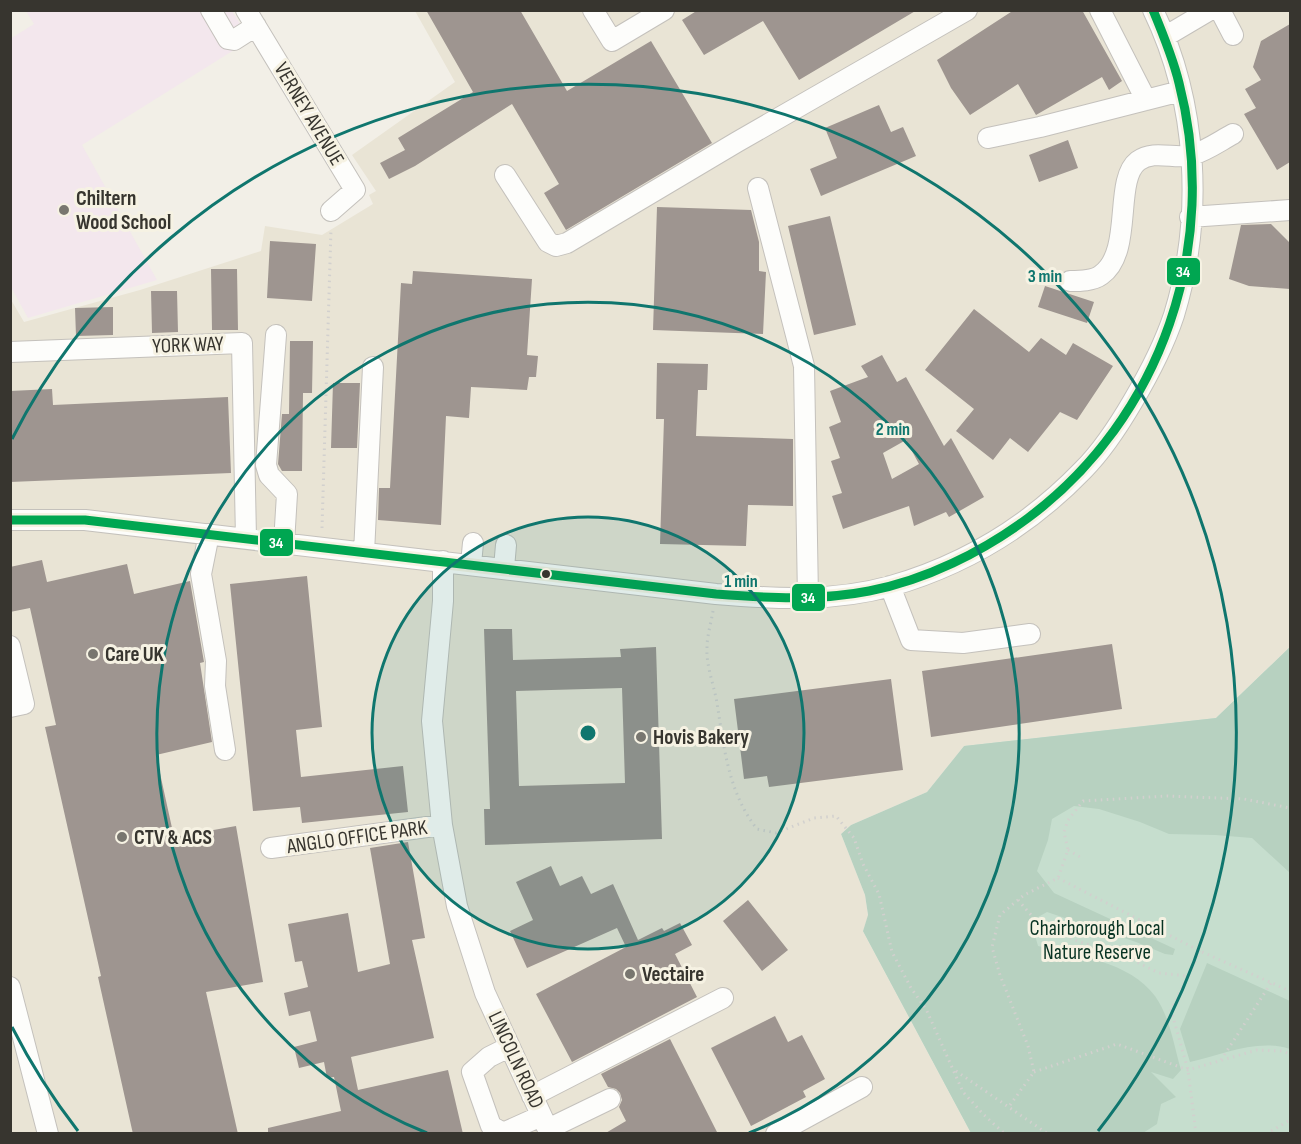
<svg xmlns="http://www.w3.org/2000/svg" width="1301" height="1144" font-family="'Sofia Sans Condensed',sans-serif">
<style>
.built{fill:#e9e4d5}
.education{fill:#f3e7ed}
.green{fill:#c6dece}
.forest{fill:#b7d1c0}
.building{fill:#9e9590;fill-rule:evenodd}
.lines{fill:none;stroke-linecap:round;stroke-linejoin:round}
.minor-casing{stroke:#c4c1bc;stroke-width:22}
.path{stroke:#d2d0ce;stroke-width:3;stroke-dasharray:1.5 4.5;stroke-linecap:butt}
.minor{stroke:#fdfdfb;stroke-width:20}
.bus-1-casing{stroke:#f6f2e3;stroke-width:14}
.bus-1{stroke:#00a651;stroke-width:9}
.ring{fill:none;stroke:#0f766e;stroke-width:3}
.poi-dot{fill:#78766f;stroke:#f6f2e3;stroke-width:2}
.bus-dot{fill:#37352f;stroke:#f6f2e3;stroke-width:2}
.labels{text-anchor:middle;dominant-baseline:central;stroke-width:6;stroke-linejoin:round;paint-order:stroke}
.street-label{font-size:21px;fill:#37352f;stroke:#f6f2e3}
.poi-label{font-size:21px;font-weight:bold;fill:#37352f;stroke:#f6f2e3;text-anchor:start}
.park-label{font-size:21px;fill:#083323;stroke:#f6f2e3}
.centre{fill:#0f766e;stroke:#f6f2e3;stroke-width:3}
.ring-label{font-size:18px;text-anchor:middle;font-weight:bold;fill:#0f766e;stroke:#f6f2e3;stroke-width:6;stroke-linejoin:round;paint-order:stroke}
.line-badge{stroke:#f6f2e3;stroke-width:2}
.badge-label{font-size:16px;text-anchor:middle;font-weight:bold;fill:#fff}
</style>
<rect width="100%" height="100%" fill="#f2efe7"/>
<path class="built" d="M415 11H1290V647L1216 718 964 746 927 792 851 825 841 834 865 895 868 916 863 931 971 1133H11L10 298 24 322 140 290 261 251 265 226 322 235 373 204 369 195 376 191 352 155 455 82Z"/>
<path class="education" d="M26 11H232L250 40 82 145 157 280 28 318 11 287 10 39 34 24Z"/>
<path class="green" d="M1290 647V1133H971L863 931 896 918 962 785 964 746 1216 718Z"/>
<path class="forest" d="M1290 647V873L1252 838 1215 835 1169 834 1140 822 1099 809 1074 806 1052 819 1048 840 1037 871 1054 893 1175 949 1173 955 1165 954 1136 942 1047 912 1031 921 1038 946C1077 955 1130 962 1155 996 1170 1017 1174 1046 1181 1070L1173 1079 1151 1072 1176 1097 1161 1104 1157 1124 1143 1133H971L863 931 868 915 865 895 841 834 851 825 927 792 964 746 1216 718Z
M1207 963 1290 1001V1049C1258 1038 1221 1055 1190 1062L1180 1029Z"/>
<path class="building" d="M426 10H520L567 91 651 41 712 143 566 230 544 193 559 184 512 104 415 166 389 179 380 163 405 150 398 138 473 92Z
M698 10H917L799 80 763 21 704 55 682 20Z
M1014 10H1082L1122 81 1109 90 1102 77 1036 115 1018 84 970 115 951 88 937 60Z
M1290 24V162L1277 170 1244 114 1256 108 1245 89 1261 80 1253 67 1261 41Z
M879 105 891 132 903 127 916 156 821 196 810 169 837 158 825 128Z
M1068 140 1078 168 1039 182 1029 155Z
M657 207 751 210 759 242V271L766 272 763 334 653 330Z
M830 216 856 325 814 335 788 226Z
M1271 224 1290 243V289L1249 286 1229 279 1241 225Z
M270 241 316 244 312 301 267 298Z
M211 269H237L238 330H212Z
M413 271 532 279 527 355 538 356 536 377H529L527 390 471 387 469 418 446 416 441 525 378 520 379 488H390L401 283 412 284Z
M1045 286 1094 302 1087 323 1038 307Z
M151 291H177L178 332 152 333Z
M113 307V335L76 336 75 308Z
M974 309 1029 352 1041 338 1066 355 1073 343 1113 366 1077 420 1060 412 1028 452 1010 438 993 460 956 431 974 409 925 370Z
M290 341H313L312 393H303L302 471H282L278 464 282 414H289Z
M882 355 897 382 906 377 944 446 951 438 984 497 949 517 946 512 914 526 909 506 843 529 832 496 842 493 831 461 840 458 829 427 841 422 830 391 868 377 861 366ZM906 440 919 464 892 479 883 453Z
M657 363 708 364 707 390H698L696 436 793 439V506L748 505 746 546 660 544 664 419H656Z
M333 383H360L357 448H331Z
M52 389 53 405 228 397 231 473 10 482V391Z
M42 560 47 582 127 564 134 594 190 581 204 662 200 663 212 742 156 755 174 837 236 826 263 982 206 992 238 1134H133L98 977 101 976 45 727 56 725 30 608 10 612V567Z
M307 576 322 727 296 730 301 777 403 766 408 812 302 823 300 807 253 811 230 584Z
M484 629H512L513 660 621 657 620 649 656 647 662 839 485 845 484 809H490ZM622 688 625 783 519 786 516 691Z
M1112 644 1122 709 931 737 922 671Z
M891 679 903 770 769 787 767 776 744 779 734 699Z
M408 842 425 938 412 940 434 1038 351 1057 358 1090 448 1070 463 1134H268V1128L341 1111 334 1077 327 1078 324 1062 299 1068 294 1047 317 1041 310 1011 289 1016 284 993 308 987 302 961 295 962 288 924 348 913 358 972 390 964 370 848Z
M551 866 560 886 582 876 591 894 613 884 638 940 662 928 664 931 680 923 692 945 675 954 697 997 572 1062 536 994 626 947 617 928 527 968 510 931 533 920 516 882Z
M748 900 788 950 762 971 723 921Z
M775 1016 788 1042 802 1035 825 1079 803 1091 806 1097 751 1126 711 1048Z
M670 1039 718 1134H604L626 1121 619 1107 622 1100 620 1093 616 1089 608 1087 601 1074Z"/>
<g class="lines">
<defs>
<path id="minor" d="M211 10 228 39 234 40 256 26
M246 10 355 190 331 211
M593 10 612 41 664 10
M1100 10 1146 100
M1220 10 1233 35
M1166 36 1210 10
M988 138 1040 127 1181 91
M505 175 548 242 556 246 567 243 737 142 967 10
M758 188 804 366 808 598
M1190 217 1290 210
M1070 281C1080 281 1093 281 1101 275 1134 252 1113 180 1138 161 1154 149 1176 160 1192 155 1206 151 1220 141 1233 134
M276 335 266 465 269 475 287 494 284 543
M10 352 242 343 246 538
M10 520H85L716 594C775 599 834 602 891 586 964 565 1030 525 1083 470 1103 450 1119 425 1133 401 1149 374 1164 345 1174 315 1204 217 1198 103 1153 10
M209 534 201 574 216 661 215 686 225 750
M364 553 373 367
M443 561V601L432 721 442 825 457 906 485 993 550 1134
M471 564 473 543
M504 568 506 545
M890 586 911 640 963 643 1030 634
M10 646 24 704 10 707
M271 848 442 825
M10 987 48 1134
M509 1047 489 1057 472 1072 491 1126 503 1133 541 1116
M532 1096 723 998
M548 1129 610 1099
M776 1134 862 1087"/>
</defs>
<use href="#minor" class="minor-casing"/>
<path class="path" d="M322 528 331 229
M713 611C711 623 707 636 707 648 706 666 714 685 717 703 724 747 728 792 757 829L776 833 814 818 836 816 854 838 863 864 879 894 892 952 911 988 926 1009 963 1092 984 1115 1005 1134
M1068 850 1082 858
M1058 878 1200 951 1290 991
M1018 900 1039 924 1077 941 1122 955 1159 973 1187 976
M1221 1060 1271 983
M956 1071 1048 1134
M1034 1072 1117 1044 1188 1070 1257 1050 1282 1051 1290 1054
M1010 1105 1034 1072 1028 1046 1000 975 992 947 1000 915 1024 895 1058 878 1068 850 1064 832 1068 820 1083 801 1167 796 1244 799 1290 808
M1196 1134 1188 1070 1171 1010 1200 951
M1266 1134 1290 1120"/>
<use href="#minor" class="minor"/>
<defs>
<path id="bus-1" d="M10 520H85L716 594C767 598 819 601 869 591 926 580 982 552 1028 518 1162 418 1221 245 1179 83 1173 58 1163 34 1153 10"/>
</defs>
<use href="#bus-1" class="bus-1-casing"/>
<use href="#bus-1" class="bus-1"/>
</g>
<circle cx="588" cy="733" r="216" fill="#0f766e" fill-opacity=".12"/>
<g class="ring">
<circle cx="588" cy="733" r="216"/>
<path d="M427 1133A431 431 0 1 1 749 1133"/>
<path d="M78 1131A647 647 0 0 1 12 1027M12 439A647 647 0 1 1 1098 1131"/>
</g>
<g class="poi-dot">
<circle cx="64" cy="210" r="6"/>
<circle cx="93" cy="654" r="6"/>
<circle cx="641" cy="737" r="6"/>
<circle cx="122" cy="837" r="6"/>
<circle cx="630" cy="974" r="6"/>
</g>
<circle class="bus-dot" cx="546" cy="574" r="5"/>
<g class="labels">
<g class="street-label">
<text transform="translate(309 114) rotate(59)">VERNEY AVENUE</text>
<text transform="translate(188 345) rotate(-2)">YORK WAY</text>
<text transform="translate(357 837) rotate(-8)">ANGLO OFFICE PARK</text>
<text transform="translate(516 1060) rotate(65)">LINCOLN ROAD</text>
</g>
<g class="poi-label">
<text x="76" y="198">Chiltern<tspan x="76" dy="24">Wood School</tspan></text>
<text x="105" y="654">Care UK</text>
<text x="653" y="737">Hovis Bakery</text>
<text x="134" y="837">CTV &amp; ACS</text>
<text x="642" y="974">Vectaire</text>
</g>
<g class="park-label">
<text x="1097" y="928">Chairborough Local<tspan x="1097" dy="24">Nature Reserve</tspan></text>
</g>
</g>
<circle cx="588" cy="733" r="9" class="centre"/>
<g class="ring-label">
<text x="1045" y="282">3 min</text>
<text x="893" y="435">2 min</text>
<text x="741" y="587">1 min</text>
</g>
<g class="line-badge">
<rect x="1166" y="257" width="35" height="29" rx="6" fill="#00a651"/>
<rect x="259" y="528" width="35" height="29" rx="6" fill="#00a651"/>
<rect x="791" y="583" width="35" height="29" rx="6" fill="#00a651"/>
</g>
<g class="badge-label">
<text x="1183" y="277">34</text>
<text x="276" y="548">34</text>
<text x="808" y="603">34</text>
</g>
<rect width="1301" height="1144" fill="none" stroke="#37352f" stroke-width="24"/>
</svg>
